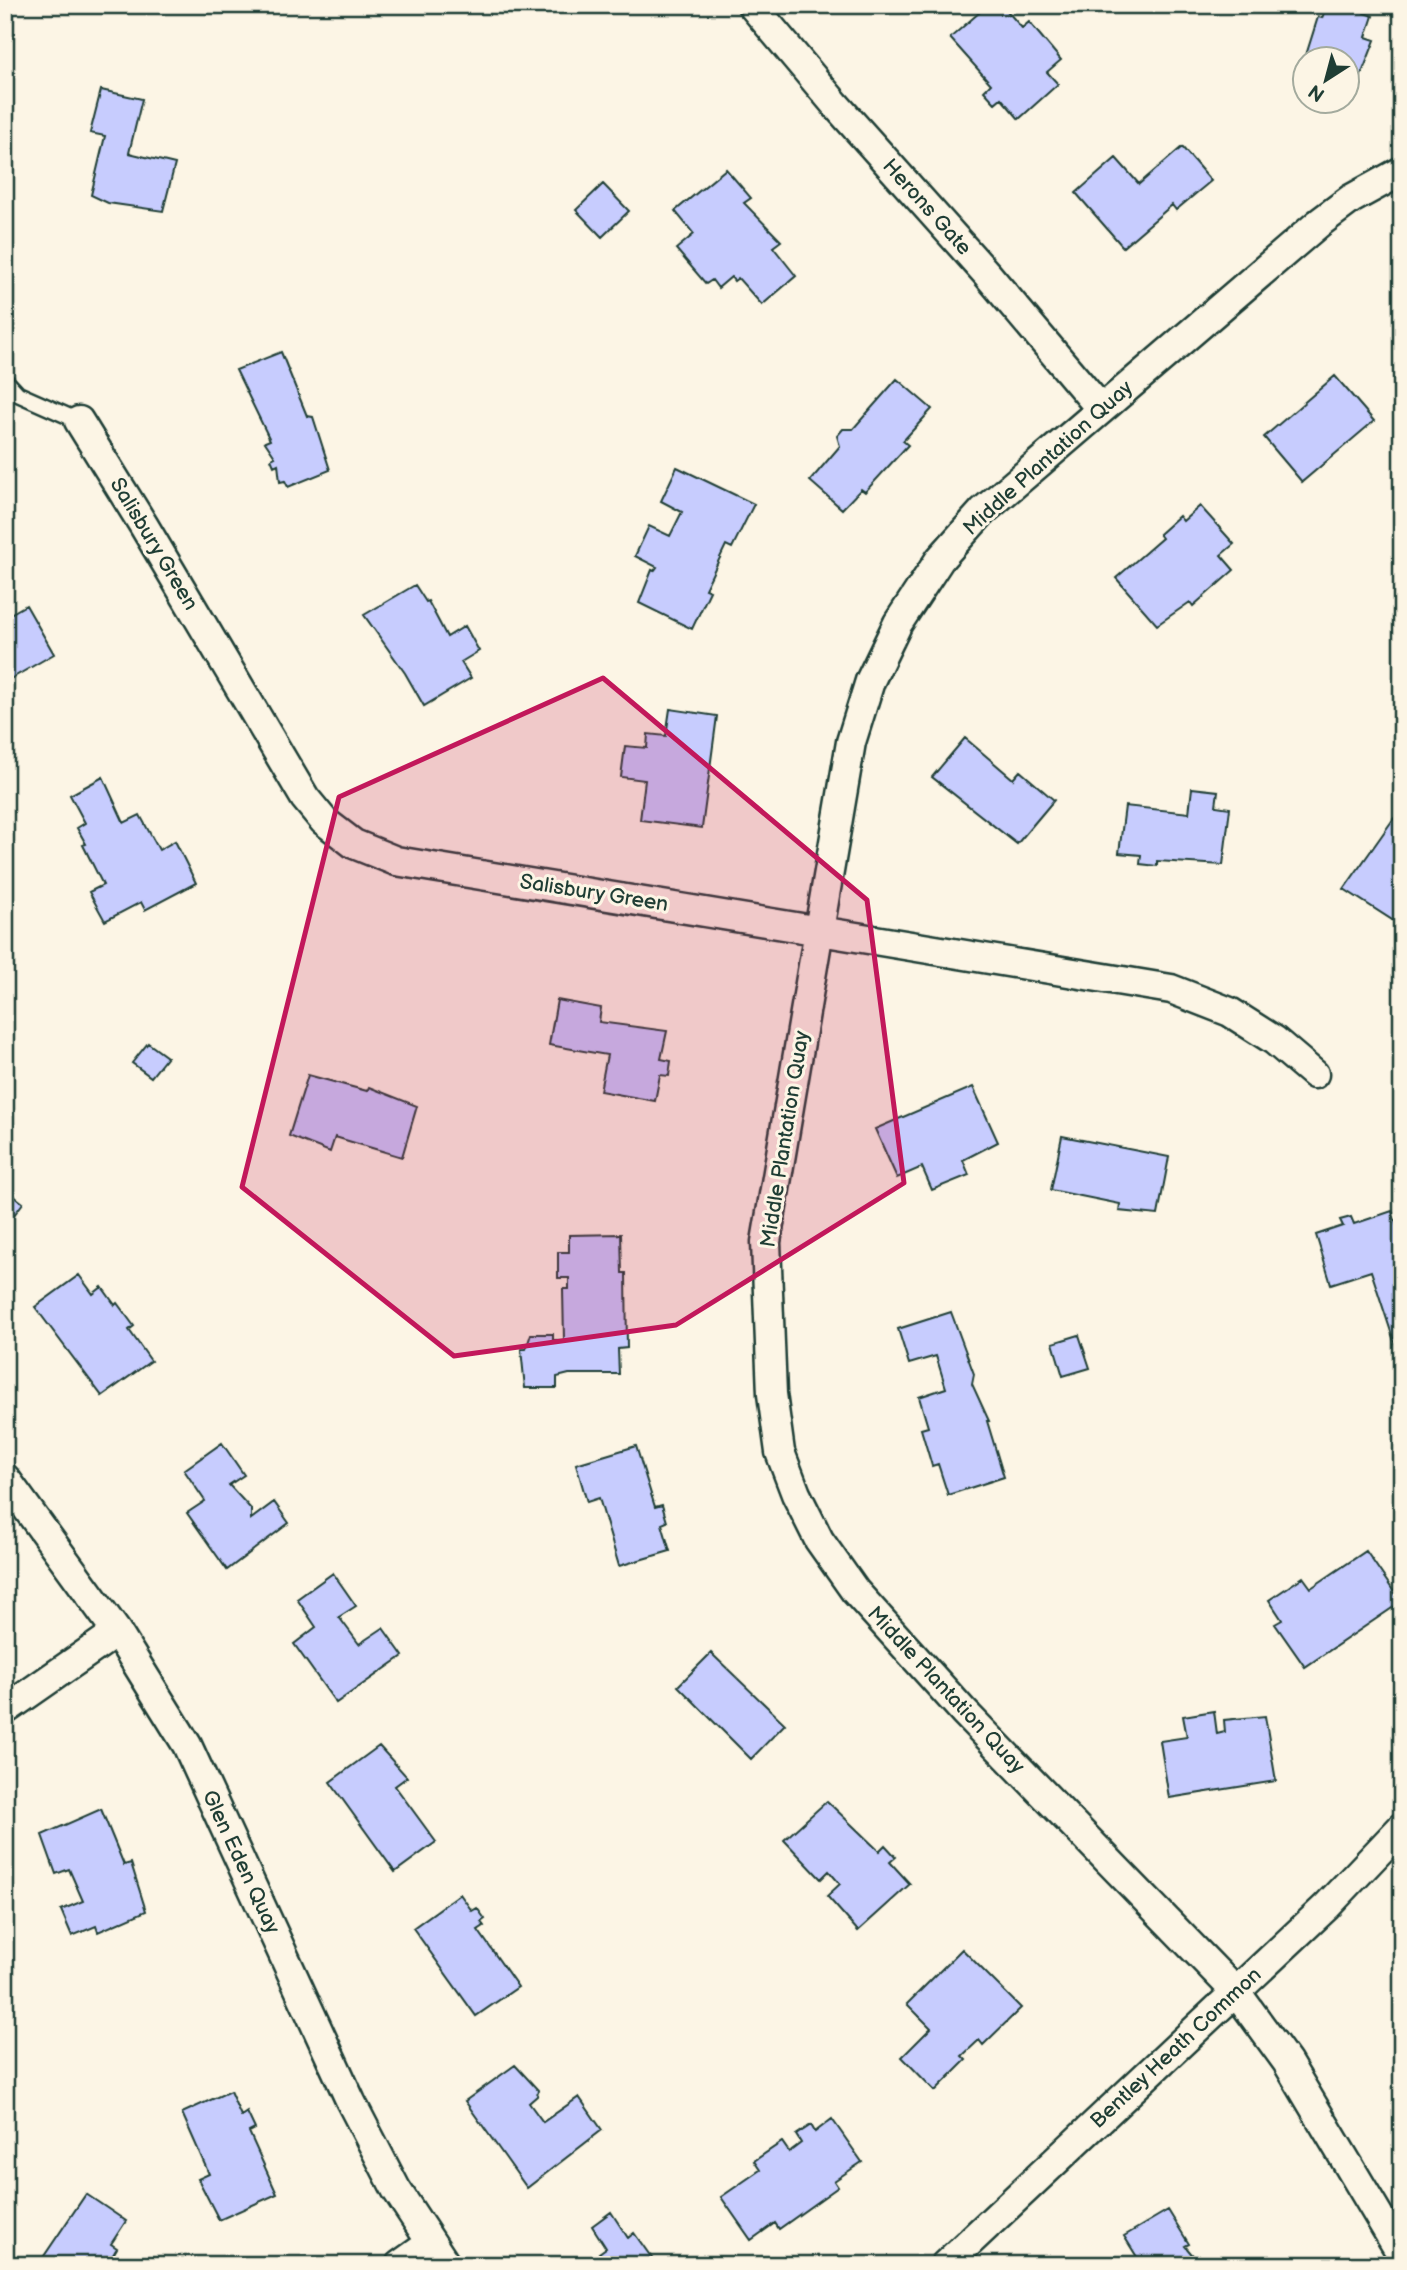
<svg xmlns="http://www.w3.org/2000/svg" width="1407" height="2270" font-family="'Balsamiq Sans',sans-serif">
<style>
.building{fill:#c7ccfe;stroke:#1f3d34;stroke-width:2}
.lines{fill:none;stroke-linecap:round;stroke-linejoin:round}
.lane-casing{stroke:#1f3d34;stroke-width:19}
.street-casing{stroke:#1f3d34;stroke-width:33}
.lane{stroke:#fcf5e5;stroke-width:14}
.street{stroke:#fcf5e5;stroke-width:28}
.marked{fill:#c2185b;fill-opacity:0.2;stroke:#c2185b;stroke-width:5;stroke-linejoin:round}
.labels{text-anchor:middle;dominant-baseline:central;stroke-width:6;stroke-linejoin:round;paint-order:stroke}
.street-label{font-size:21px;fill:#1f3d34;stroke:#fcf5e5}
</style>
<rect width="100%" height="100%" fill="#fcf5e5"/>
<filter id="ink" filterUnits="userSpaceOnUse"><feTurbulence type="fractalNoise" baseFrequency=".0143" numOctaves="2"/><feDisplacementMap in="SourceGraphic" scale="14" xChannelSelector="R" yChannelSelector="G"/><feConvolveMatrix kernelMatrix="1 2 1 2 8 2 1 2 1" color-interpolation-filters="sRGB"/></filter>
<g filter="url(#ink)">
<path class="building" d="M988 5H1002L1022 28 1029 22 1061 60 1047 72 1058 84 1019 119 1001 98 995 103 984 91 991 84 950 38Z
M1327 5H1367L1364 13 1373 16 1366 37 1375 40 1349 106 1337 102H1348V60H1306V90L1296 87 1318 17 1322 18Z
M101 90 142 99 129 153 175 164 163 211 108 203 91 195 105 136 90 133Z
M1182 147 1211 181 1176 210 1172 205 1123 247 1076 193 1116 158 1139 184Z
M726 169 751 198 744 203 781 241 773 247 796 276 762 305 738 278 734 281 731 277 718 288 712 280 706 284 676 249 694 234 675 211Z
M603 184 629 211 602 237 576 210Z
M281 352 307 416 313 417 330 470 288 487 285 481 280 482 278 464 274 466 271 459 275 457 265 442 270 440 236 370Z
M1335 376 1374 421 1302 482 1264 437Z
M897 379 932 409 903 441 908 445 865 492 861 489 842 509 810 481 840 446 837 436 843 429H853Z
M677 467 754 504 732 548 726 545 705 589 710 591 692 629 639 603 652 570 654 571 657 567 635 556 649 526 670 536 682 512 661 501Z
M1200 506 1234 544 1221 555 1234 570 1193 606 1190 602 1157 625 1116 578 1162 538 1159 534 1179 516 1183 521Z
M415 585 426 602 428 601 447 637 465 626 479 651 461 662 471 678 424 706 405 673 364 615Z
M26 605 54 654 5 682V617Z
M670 709 717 716 702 828 640 820 645 780 621 777 625 746 647 748 648 734 666 736Z
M965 738 1013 779 1020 771 1054 800 1017 844 932 777Z
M103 777 124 823 140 815 159 850 175 841 196 883 145 910 141 902 105 921 89 892 103 885 83 845 86 844 77 828 85 823 70 795Z
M1192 788 1218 791 1216 806 1230 808 1223 865 1157 861V866L1140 864 1141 855 1119 853 1125 806 1189 813Z
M1394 818 1402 823V915L1397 923 1344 889Z
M557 1000 601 1008 599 1022 667 1031 661 1059 671 1061 669 1076 660 1075 655 1101 600 1091 607 1055 549 1045Z
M148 1043 167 1057 151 1077 132 1063Z
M308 1075 367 1091 369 1087 417 1106 402 1157 335 1137 330 1152 289 1136Z
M973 1087 998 1142 963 1160 969 1175 932 1190 922 1167 897 1178 875 1129Z
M1062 1136 1169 1157 1158 1215 1119 1211 1120 1204 1051 1190Z
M5 1189 23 1203 5 1227Z
M1392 1211 1402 1242V1342L1395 1344 1371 1271 1331 1284 1316 1235 1343 1226 1340 1220 1351 1217 1354 1224Z
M621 1234 622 1273H626L627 1348 618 1349 619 1374H569L557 1377V1388H525L521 1349H526L531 1334H553V1340H564L563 1289H569V1278H558V1252H569V1235Z
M79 1275 93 1294 102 1287 115 1305 117 1303 134 1326 129 1330 151 1361 102 1396 35 1307Z
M951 1312 974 1374 972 1384 989 1421H987L1004 1477 948 1495 938 1464 932 1466 921 1429 928 1427 919 1397 946 1388 936 1356 909 1364 898 1329Z
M1079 1335 1090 1368 1063 1376 1053 1343Z
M222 1443 244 1475 229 1485 251 1509V1519L274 1502 289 1523 227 1570 187 1513 205 1501 184 1470Z
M636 1446 655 1507 662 1505 667 1522 662 1524 670 1551 619 1566 599 1498 587 1502 576 1464Z
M1366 1551 1401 1602 1305 1667 1275 1624 1282 1620 1269 1600 1303 1577 1311 1588Z
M333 1573 356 1606 339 1617 359 1644 383 1628 403 1656 336 1703 294 1644 316 1627 297 1599Z
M711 1653 785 1724 751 1759 678 1686Z
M1214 1711 1217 1734 1225 1732 1224 1720 1265 1716 1276 1781 1169 1798 1160 1741 1187 1737 1183 1716Z
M379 1746 407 1777 395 1786 436 1842 395 1872 330 1782Z
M827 1801 879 1851 885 1845 896 1857 890 1862 910 1884 858 1931 827 1896 840 1884 829 1871 821 1879 784 1840Z
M101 1809 124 1865 131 1863 146 1911 98 1932 96 1926 72 1936 61 1910 83 1901 69 1869 56 1874 42 1835Z
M460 1894 472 1911 477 1908 485 1919 481 1922 484 1926 478 1930 518 1987 476 2016 413 1928Z
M962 1949 1021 2008 983 2045 979 2040 962 2056 966 2060 935 2091 902 2057 931 2028 907 2004Z
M515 2065 538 2090 537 2096 529 2103 543 2122 579 2097 602 2130 527 2188 465 2101Z
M230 2091 241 2116 247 2112 255 2129 249 2132 277 2194 219 2220 198 2179 209 2174 182 2113Z
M832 2119 862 2162 834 2181 838 2187 779 2229 775 2223 751 2240 721 2197 760 2170 754 2161 782 2142 789 2152 801 2143 796 2135 811 2125 815 2132Z
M86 2194 126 2221 111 2244 117 2248 110 2260 105 2257 100 2265H38Z
M1168 2210 1189 2244 1185 2246 1201 2265H1142L1124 2236Z
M611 2212 628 2238 634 2233 656 2264 589 2265 601 2256 599 2253 606 2248 592 2226Z"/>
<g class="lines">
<defs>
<path id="lane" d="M5 380 18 394 79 421"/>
<path id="street" d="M752 5 835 104 987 274 1101 409
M1402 171 1351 199 1319 223 983 511 940 559 898 623 870 681 851 742 766 1242 772 1394 780 1452 796 1494 819 1540 855 1591 964 1712 1236 1992 1287 2062 1402 2255
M79 421 144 526 305 798 324 821 354 844 396 861 1171 989 1230 1012 1274 1040 1314 1074
M5 1478 117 1632 187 1745 351 2102 396 2189 446 2265
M5 1710 117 1632
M400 2265 431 2243
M945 2265 1327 1906 1402 1827"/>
</defs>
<use href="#lane" class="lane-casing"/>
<use href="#street" class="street-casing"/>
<use href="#lane" class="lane"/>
<use href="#street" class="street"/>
</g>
</g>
<path class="marked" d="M603 678 867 900 904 1183 676 1325 454 1356 242 1187 339 797Z"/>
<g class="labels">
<g class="street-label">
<text transform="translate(927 207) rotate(48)">Herons Gate</text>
<text transform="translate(1048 458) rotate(-42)">Middle Plantation Quay</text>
<text transform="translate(154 544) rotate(59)">Salisbury Green</text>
<text transform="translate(594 893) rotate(9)">Salisbury Green</text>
<text transform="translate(785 1139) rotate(-81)">Middle Plantation Quay</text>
<text transform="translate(946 1690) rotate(47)">Middle Plantation Quay</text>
<text transform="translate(241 1862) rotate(65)">Glen Eden Quay</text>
<text transform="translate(1176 2048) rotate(-43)">Bentley Heath Common</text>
</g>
</g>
<rect width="1407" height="2270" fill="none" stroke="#fcf5e5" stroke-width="28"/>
<rect x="14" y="14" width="1379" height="2242" fill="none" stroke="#1f3d34" stroke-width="2.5" filter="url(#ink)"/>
<g transform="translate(1326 80) rotate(216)"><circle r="33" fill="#fcf5e5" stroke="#a4ab9e" stroke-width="2"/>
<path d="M0-5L12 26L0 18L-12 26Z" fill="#1f3d34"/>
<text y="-10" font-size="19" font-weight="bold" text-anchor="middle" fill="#1f3d34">N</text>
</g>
</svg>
